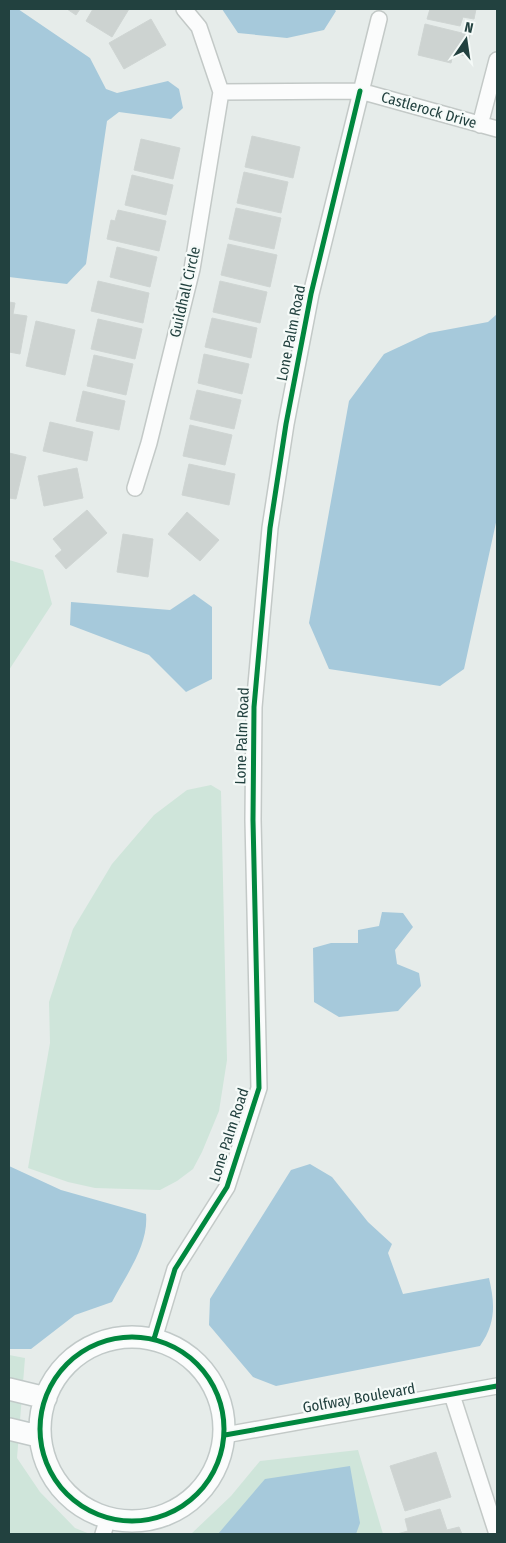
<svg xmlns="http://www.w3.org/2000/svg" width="506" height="1543" font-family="'Fira Sans Condensed',sans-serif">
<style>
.green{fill:#cfe5da}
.water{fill:#a6c9db}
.building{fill:#cdd3d1;stroke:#cfd5d3}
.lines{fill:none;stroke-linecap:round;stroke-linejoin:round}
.street-casing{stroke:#c3c9c7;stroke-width:18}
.secondary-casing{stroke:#c1c9c8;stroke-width:24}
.street{stroke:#fbfcfc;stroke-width:15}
.secondary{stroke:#fbfcfc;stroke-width:21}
.cycleway-casing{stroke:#f5faf8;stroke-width:8}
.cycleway{stroke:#00873e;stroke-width:5}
.labels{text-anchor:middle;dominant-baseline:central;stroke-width:4.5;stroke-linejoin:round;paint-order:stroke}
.street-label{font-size:15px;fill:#22413f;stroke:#f5faf8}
</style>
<rect width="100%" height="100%" fill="#e6ecea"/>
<path class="green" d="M9 560 43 570 52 604 9 670Z
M211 785 221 791 227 1060 219 1111 202 1152 193 1169 177 1181 160 1190 95 1188 68 1182 28 1168 50 1043 49 1002 73 929 112 864 154 815 187 790Z
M9 1355 25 1358 17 1458 40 1492 75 1528 90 1534H9Z
M358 1450 383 1534H191L231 1496 260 1461Z"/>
<path class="water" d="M9 9H18L90 58 106 89 117 93 168 81 179 89 183 108 171 119 119 112 107 121 86 264 67 284 9 277Z
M222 9H334L336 11 324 30 287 38 238 33Z
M497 314V518L464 669 440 686 329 669 309 623 349 401 384 354 429 333 488 322Z
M194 594 212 607V679L186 692 149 655 70 625 71 602 170 610Z
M382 912 403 913 413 927 395 950 397 964 419 973 421 986 398 1011 339 1017 314 1002 313 948 331 943H358V930L379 926Z
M310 1164 332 1177 368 1222 392 1244 388 1253 403 1294 489 1278C495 1304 496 1323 480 1346L276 1386 253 1377 209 1325 210 1299 291 1170Z
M9 1166 61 1190 146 1214C149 1245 126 1275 112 1302L75 1315 31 1349H9Z
M350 1466 360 1523 356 1534H218L265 1479Z"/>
<path class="building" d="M67 9H80L76 15Z
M93 9H129L112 37 86 21Z
M430 9H476L474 19 463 17 460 26 427 19Z
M151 19 166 45 124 69 109 43Z
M425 24 470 35 466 56 453 53 451 63 418 55Z
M252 136 300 147 293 178 245 167Z
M141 139 180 148 173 179 134 170Z
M244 172 288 182 281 213 237 203Z
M132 175 173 185 166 215 125 205Z
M236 208 281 218 274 249 229 239Z
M118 210 166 221 159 251 107 239 111 220 115 221Z
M228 244 277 255 270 287 221 275Z
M117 247 157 257 150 287 110 277Z
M98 281 149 293 143 323 91 311Z
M220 281 267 292 260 323 213 312Z
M9 302 15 303 13 314 27 316 20 354 9 352Z
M212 318 257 328 251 358 205 347Z
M98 319 142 329 135 359 91 349Z
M36 321 75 330 65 375 26 366Z
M204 354 249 364 242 394 198 383Z
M94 355 133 364 126 395 87 386Z
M197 390 241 400 234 429 190 419Z
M83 391 125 401 119 430 76 421Z
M50 422 93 432 87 461 43 451Z
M190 425 232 435 225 465 183 456Z
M9 453 26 457 16 499 9 498Z
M189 464 235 474 229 505 182 495Z
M77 468 83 498 44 506 38 476Z
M87 510 107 533 66 569 55 556 62 550 53 539Z
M187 512 219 540 200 561 168 534Z
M123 534 153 539 148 577 117 572Z
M436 1452 451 1497 405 1511 390 1466Z
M440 1509 447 1530 459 1527 462 1534H397L408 1531 405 1519Z"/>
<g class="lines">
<defs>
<path id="street" d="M221 92 360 91 497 129
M480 125 497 60
M135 488 149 443 192 269 221 92 199 27 184 9
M154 1339 175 1269 227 1187 259 1088 253 820 254 707 270 528 286 424 311 294 379 19
M452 1395 497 1534
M225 1435 497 1386
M103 1534 108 1518"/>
<path id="secondary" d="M40 1429a92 92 0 1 1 184 0a92 92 0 1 1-184 0Z
M9 1389 46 1398
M9 1429 38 1436"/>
</defs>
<use href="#street" class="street-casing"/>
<use href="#secondary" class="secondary-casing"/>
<use href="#street" class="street"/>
<use href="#secondary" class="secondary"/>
<defs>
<path id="cycleway" d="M40 1429a92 92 0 1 1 184 0a92 92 0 1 1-184 0Z
M154 1339 175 1269 227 1187 259 1088 253 820 254 707 270 528 286 424 311 294 360 91
M225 1435 497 1386"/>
</defs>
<use href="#cycleway" class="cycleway-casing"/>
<use href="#cycleway" class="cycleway"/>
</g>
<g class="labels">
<g class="street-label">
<text transform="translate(429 110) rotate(16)">Castlerock Drive</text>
<text transform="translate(185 292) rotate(-77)">Guildhall Circle</text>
<text transform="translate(291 333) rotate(-79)">Lone Palm Road</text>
<text transform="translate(242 736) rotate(-88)">Lone Palm Road</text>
<text transform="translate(229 1135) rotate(-72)">Lone Palm Road</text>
<text transform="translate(359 1398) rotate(-10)">Golfway Boulevard</text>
</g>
</g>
<rect width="506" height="1543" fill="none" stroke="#22413f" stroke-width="20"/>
<g transform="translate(466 40) rotate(13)" stroke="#f5faf8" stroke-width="4" paint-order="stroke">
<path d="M0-4L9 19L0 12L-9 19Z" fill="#22413f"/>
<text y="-8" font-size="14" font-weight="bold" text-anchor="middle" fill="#22413f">N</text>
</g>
</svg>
